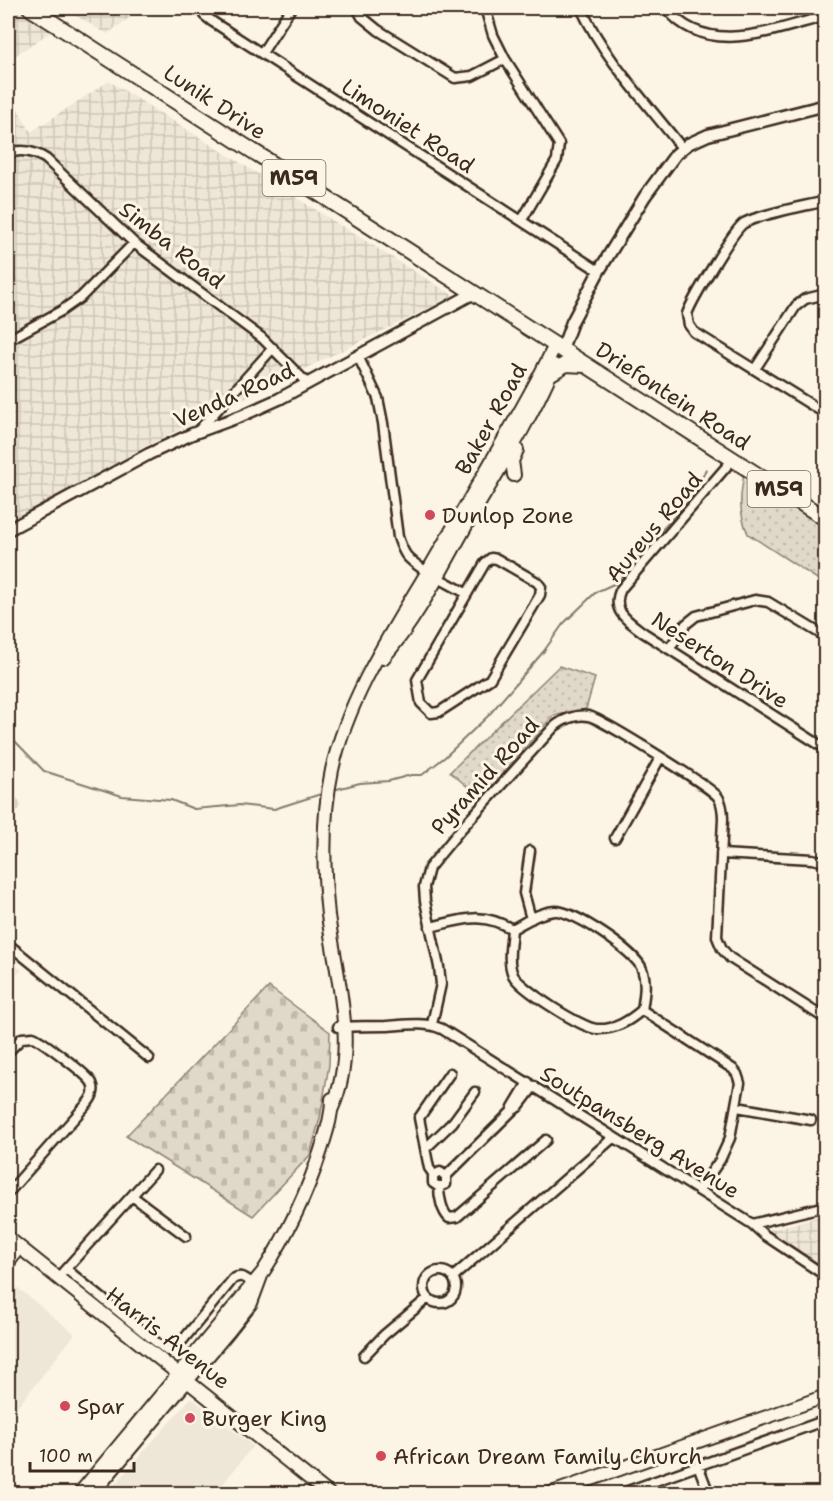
<svg xmlns="http://www.w3.org/2000/svg" width="833" height="1501" font-family="'Shantell Sans',sans-serif">
<style>
.built{fill:#eee6d6}
.industrial{fill:url(#industrial-grid)}
.grass{fill:url(#grass-dots);stroke:#8e8173;stroke-width:1.5}
.cemetery{fill:url(#cemetery-stones);stroke:#8e8173;stroke-width:1.5}
.lines{fill:none;stroke-linecap:round;stroke-linejoin:round}
.stream{stroke:#85796b;stroke-width:2}
.minor-casing{stroke:#3b2a1e;stroke-width:13}
.tertiary-casing{stroke:#3b2a1e;stroke-width:15}
.secondary-casing{stroke:#3b2a1e;stroke-width:16}
.primary-casing{stroke:#3b2a1e;stroke-width:18}
.minor{stroke:#fcf5e5;stroke-width:8}
.tertiary{stroke:#fcf5e5;stroke-width:10}
.secondary{stroke:#fcf5e5;stroke-width:12}
.primary{stroke:#fcf5e5;stroke-width:14}
.poi-dot{fill:#d1495b;stroke:#fcf5e5;stroke-width:2}
.labels{text-anchor:middle;dominant-baseline:central;stroke-width:6;stroke-linejoin:round;paint-order:stroke}
.shield{fill:#fcf5e5;stroke:#75675a;stroke-width:1.5}
.shield-label{font-size:21px;font-weight:bold;fill:#3b2a1e}
.street-label{font-size:22px;fill:#3b2a1e;stroke:#fcf5e5}
.poi-label{font-size:22px;fill:#3b2a1e;stroke:#fcf5e5;text-anchor:start}
</style>
<defs>
<pattern id="industrial-grid" width="8" height="8" patternUnits="userSpaceOnUse" patternTransform="scale(1.5)"><rect width="8" height="8" fill="#eee6d6"/><path d="M0 4h8M4 0v8" fill="none" stroke="#cdc5b7"/></pattern>
<pattern id="grass-dots" width="8" height="8" patternUnits="userSpaceOnUse" patternTransform="scale(1.5)"><rect width="8" height="8" fill="#e0d8c8"/><path d="M2 2h.1M6 6h.1" fill="none" stroke="#c1baab" stroke-width="1.8" stroke-linecap="round"/></pattern>
<pattern id="cemetery-stones" width="16" height="16" patternUnits="userSpaceOnUse" patternTransform="scale(1.5)"><rect width="16" height="16" fill="#e0d8c8"/><path d="M2 7V4a2 2 0 0 1 4 0v3zM10 15v-3a2 2 0 0 1 4 0v3z" fill="#c1baab"/></pattern>
</defs>
<rect width="100%" height="100%" fill="#fcf5e5"/>
<filter id="ink" filterUnits="userSpaceOnUse"><feTurbulence type="fractalNoise" baseFrequency=".0167" numOctaves="2"/><feDisplacementMap in="SourceGraphic" scale="12" xChannelSelector="R" yChannelSelector="G"/><feConvolveMatrix kernelMatrix="1 2 1 2 8 2 1 2 1" color-interpolation-filters="sRGB"/></filter>
<g filter="url(#ink)">
<path class="built" d="M8 959 21 970 8 985Z
M8 1280 75 1334 8 1419Z
M191 1398 253 1446 216 1493H107Z"/>
<path class="industrial" d="M8 8H12L54 30 8 60Z
M63 8H143L107 34Z
M109 81 454 296 150 444 8 523V92L31 132Z
M8 785 22 806 8 822Z
M825 1215V1269L766 1231Z"/>
<path class="grass" d="M744 473 825 527V584L748 534C738 511 740 497 744 473Z
M559 666 595 678 586 709 553 716 481 798 450 772Z"/>
<path class="cemetery" d="M269 987 330 1032 329 1065 320 1118 310 1155 253 1216 126 1136Z"/>
<g class="lines">
<path class="stream" d="M8 734 44 771 122 796 171 800 194 809 240 805 274 809 324 793
M333 790 360 783 389 781 411 775H422L445 757 488 716 544 651 563 624 596 592 618 582 637 557 694 495 706 469"/>
<defs>
<path id="minor" d="M201 8 204 15 213 22 599 271
M357 8 362 17 378 30 455 78 472 76 505 59
M485 8 493 35 505 59 559 144 557 160 522 220
M581 8C605 60 647 103 682 148
M666 8C706 59 775 29 826 16
M262 53 291 8
M8 153C21 149 34 151 46 159L134 243 262 338 308 384
M826 201C806 206 760 214 744 223 734 229 692 300 687 314L689 325 694 332 826 414
M8 340 61 311 81 297 134 243
M358 356 378 398 383 423 398 537C400 543 402 549 406 555 418 570 450 583 467 594
M755 369 796 306 805 299 826 294
M199 430 273 348
M733 459 621 589C610 611 628 621 644 633L826 749
M491 558 497 559 537 582 541 587 540 595 490 679 439 712 431 713 421 703 417 680 485 563Z
M669 649 686 624 696 616 755 600 768 602 826 637
M615 838 660 758
M530 851 524 893 531 919
M721 854 812 859 826 862
M430 927C464 919 481 911 512 929
M512 929C511 944 507 961 513 975 519 988 583 1029 597 1029 615 1030 629 1021 642 1010
M512 929C526 922 539 912 555 911 573 910 636 952 642 969 647 982 644 997 642 1010
M8 944 149 1058
M642 1010 733 1069 737 1074 740 1083 730 1138 720 1160 699 1190
M432 1024 441 984 439 967 425 901 424 887 429 868 461 829 554 727C563 719 577 714 588 716 599 717 711 787 718 797 722 803 723 811 723 819L717 937 722 949 730 958 826 1019
M338 1027C354 1026 370 1026 386 1026 404 1025 424 1021 442 1029L752 1224 763 1234 826 1276
M8 1052 22 1038 33 1037C43 1041 88 1075 92 1083 96 1092 91 1099 86 1105L8 1193
M513 1107 528 1082
M737 1107 811 1120
M426 1148 453 1122 475 1092
M434 1175 429 1168 419 1118 450 1073
M446 1176 440 1172 433 1176V1183L439 1187 446 1184V1176L512 1111 518 1107 534 1086
M439 1187C439 1197 442 1212 449 1218L457 1217 546 1140
M132 1196 186 1236
M752 1224 826 1206
M8 1265 21 1248
M66 1269 167 1351 183 1340 233 1279C241 1274 245 1278 252 1283
M424 1287a16 16 0 1 1 32 0a16 16 0 1 1-32 0Z
M63 1272 155 1170
M453 1277 614 1137
M364 1356 384 1335 428 1298
M698 1465 709 1494
M619 1494 826 1420"/>
<path id="tertiary" d="M562 349 572 322 599 271 645 196 676 154 688 144 708 135 826 105
M8 530 149 454 192 434 241 416 279 399 474 293"/>
<path id="secondary" d="M514 475 512 461 517 450
M383 658C418 618 442 568 468 522 498 471 531 420 554 365
M332 1108C359 1047 336 977 328 915 323 868 322 817 332 770 348 698 391 633 428 571 449 535 469 500 490 464 512 425 536 386 555 345
M8 1238 329 1494
M79 1494 263 1272C288 1233 307 1194 321 1150 326 1133 332 1117 332 1099
M92 1494 228 1332 251 1303 261 1276
M549 1494 826 1396"/>
<path id="primary" d="M30 8 826 519
M551 373 566 364 585 365"/>
</defs>
<use href="#minor" class="minor-casing"/>
<use href="#tertiary" class="tertiary-casing"/>
<use href="#secondary" class="secondary-casing"/>
<use href="#primary" class="primary-casing"/>
<use href="#minor" class="minor"/>
<use href="#tertiary" class="tertiary"/>
<use href="#secondary" class="secondary"/>
<use href="#primary" class="primary"/>
</g>
</g>
<g class="poi-dot">
<circle cx="430" cy="515" r="6"/>
<circle cx="65" cy="1406" r="6"/>
<circle cx="190" cy="1418" r="6"/>
<circle cx="381" cy="1456" r="6"/>
</g>
<g class="labels">
<g class="shield">
<rect x="262.5" y="160" width="63" height="36" rx="4.5"/>
<rect x="747.5" y="471" width="63" height="36" rx="4.5"/>
</g>
<g class="shield-label">
<text x="294" y="178">M59</text>
<text x="779" y="489">M59</text>
</g>
<g class="street-label">
<text transform="translate(215 102) rotate(33)">Lunik Drive</text>
<text transform="translate(408 126) rotate(33)">Limoniet Road</text>
<text transform="translate(172 245) rotate(38)">Simba Road</text>
<text transform="translate(234 395) rotate(-24)">Venda Road</text>
<text transform="translate(673 396) rotate(33)">Driefontein Road</text>
<text transform="translate(491 419) rotate(-61)">Baker Road</text>
<text transform="translate(654 527) rotate(-50)">Aureus Road</text>
<text transform="translate(720 660) rotate(33)">Neserton Drive</text>
<text transform="translate(485 776) rotate(-48)">Pyramid Road</text>
<text transform="translate(640 1132) rotate(32)">Soutpansberg Avenue</text>
<text transform="translate(168 1338) rotate(38)">Harris Avenue</text>
</g>
<g class="poi-label">
<text x="442" y="515">Dunlop Zone</text>
<text x="77" y="1406">Spar</text>
<text x="202" y="1418">Burger King</text>
<text x="393" y="1456">African Dream Family Church</text>
</g>
</g>
<rect width="833" height="1501" fill="none" stroke="#fcf5e5" stroke-width="30"/>
<rect x="15" y="15" width="803" height="1471" fill="none" stroke="#3b2a1e" stroke-width="2" filter="url(#ink)"/>
<path d="M30 1462v9h104v-9" fill="none" stroke="#3b2a1e" stroke-width="3"/>
<text x="39" y="1462" font-size="18" fill="#3b2a1e" stroke="#fcf5e5" stroke-width="4.5" paint-order="stroke">100 m</text>
</svg>
